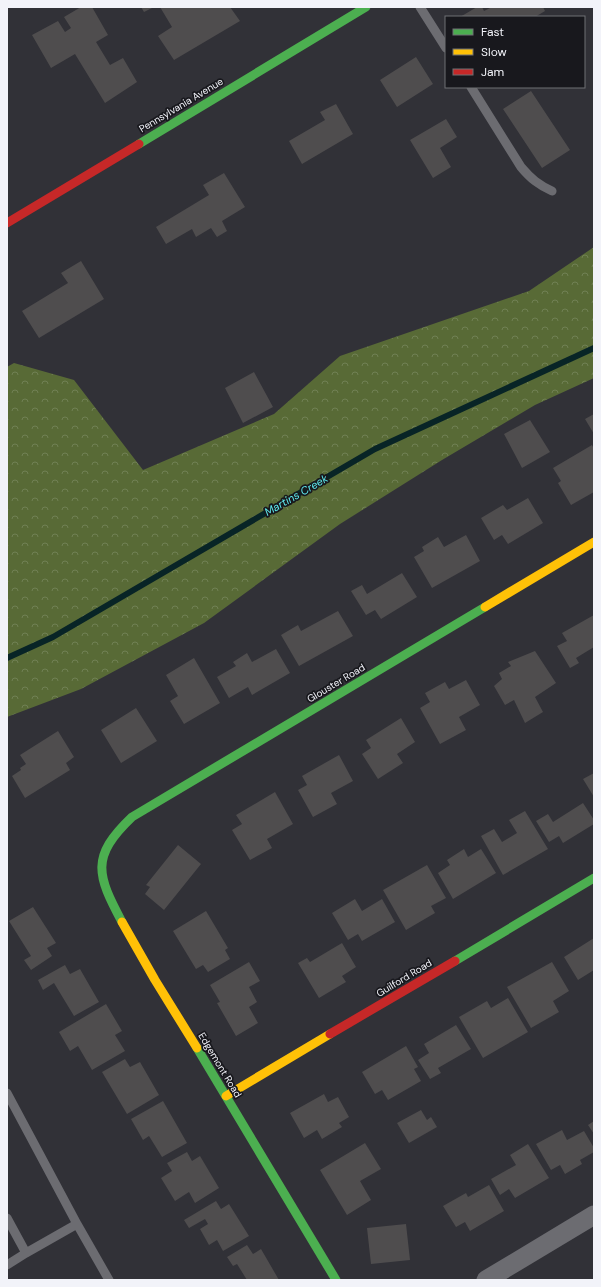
<svg xmlns="http://www.w3.org/2000/svg" width="601" height="1287" font-family="'DM Sans',sans-serif">
<style>
.forest{fill:url(#forest-crowns)}
.lines{fill:none;stroke-linecap:round;stroke-linejoin:round}
.stream{stroke:#082426;stroke-width:6}
.building{fill:#4f4d4e}
.lane{stroke:#6c6c71;stroke-width:9}
.street{stroke:#6c6c71;stroke-width:19}
.fast{stroke:#4caf50;stroke-width:9}
.slow{stroke:#ffc107;stroke-width:9}
.jam{stroke:#c62828;stroke-width:9}
.labels{text-anchor:middle;dominant-baseline:central;stroke-width:3.5;stroke-linejoin:round;paint-order:stroke}
.street-label{font-size:10px;fill:#f2f3f9;stroke:#18181d}
.water-label{font-size:11px;font-style:italic;fill:#5eebef;stroke:#18181d}
</style>
<defs>
<pattern id="forest-crowns" width="20" height="18" patternUnits="userSpaceOnUse"><rect width="20" height="18" fill="#586a36"/><path d="M2 6a3 3 0 1 1 6 0M12 15a3 3 0 1 1 6 0" fill="none" stroke="#708054"/></pattern>
</defs>
<rect width="100%" height="100%" fill="#313137"/>
<path class="forest" d="M594 247V378L535 405 442 460 340 524 204 623 81 689 7 717V367L14 363 74 380 143 470 274 414 340 356 529 291Z"/>
<g class="lines">
<path class="stream" d="M7 658 53 637 375 449 594 348"/>
</g>
<path class="building" d="M81 7H92L108 35 96 42 110 65 123 58 137 82 105 103 75 54 51 68 32 35 58 21 65 32 71 28 64 17Z
M141 7H154L144 12Z
M160 7H230L240 21 174 60 158 36 172 27Z
M477 7H482L484 11 492 7H543L545 11 535 17H460Z
M416 57 433 84 397 107 380 80Z
M531 91 570 150 542 168 503 109Z
M336 104 353 134 302 164 289 141 325 120 320 112Z
M446 119 457 137 440 148 451 167 433 178 410 140Z
M224 173 245 207 222 221 227 231 217 237 211 228 196 237 192 229 166 244 156 227 209 195 203 185Z
M81 261 104 299 39 338 22 311 68 283 61 273Z
M254 372 273 407 243 423 225 388Z
M594 414V434L585 419Z
M530 420 550 452 522 468 504 434Z
M592 445 594 449V492L571 505 558 483 561 481 553 468Z
M528 498 543 523 508 544 502 535 494 540 481 518 503 505 507 510Z
M466 535 480 561 432 588 414 557 424 551 422 547 438 537 444 547Z
M402 573 417 597 381 619 375 610 366 615 351 591 362 585 367 594Z
M338 611 353 636 299 666 281 635 298 625 301 631Z
M594 615V647L576 658 579 663 570 668 557 646 567 641 562 633Z
M276 649 290 673 252 695 248 687 229 698 217 677 236 666 233 662 247 653 252 662Z
M535 651 556 683 535 697 543 712 525 723 514 700 505 705 494 686 502 679 499 673 511 666 508 662Z
M194 658 220 703 184 724 170 701 178 696 166 675Z
M466 680 480 705 459 717 466 730 440 744 420 708 430 702 425 693 445 682 449 689Z
M136 708 157 741 121 763 101 730Z
M401 718 415 742 397 754 403 763 378 779 362 754 371 748 366 740Z
M58 731 74 757 66 763 70 770 25 798 12 776 21 770 20 768 26 764 20 755Z
M339 755 353 781 331 793 337 804 313 817 298 790 307 785 302 776Z
M594 773V797L583 779Z
M275 792 293 824 267 839 272 848 250 860 232 830 242 824 236 815Z
M583 803 594 820V824L563 843 559 836 549 842 536 821 548 814 553 822Z
M525 811 548 849 503 875 481 836 494 829 502 842 517 833 509 820Z
M178 845 201 864 164 910 145 894 150 887 146 885Z
M464 849 468 857 481 849 496 873 453 899 438 873 450 865 447 860Z
M427 865 446 898 431 906 435 913 406 930 383 890Z
M355 899 362 911 382 899 395 922 362 941 358 934 348 940 332 913Z
M33 907 56 943 47 948 52 956 31 970 24 960 31 956 9 921Z
M206 911 228 948 225 950 230 959 208 972 203 965 196 969 173 931Z
M594 938V970L578 980 564 957Z
M342 943 356 967 342 976 346 982 319 998 298 963 307 958 310 962Z
M249 962 260 981 249 987 257 1002 249 1007 258 1023 236 1036 217 1003 220 1002 210 985Z
M552 962 569 991 553 1001 559 1012 531 1028 507 987Z
M65 965 70 974 80 969 99 1002 74 1016 54 983 43 990 38 980Z
M508 998 528 1032 483 1058 459 1017 487 1001 491 1008Z
M106 1004 122 1031 115 1035 125 1051 92 1070 78 1046 70 1051 59 1032Z
M456 1025 471 1049 438 1068 441 1073 430 1079 418 1060 429 1053 424 1044Z
M406 1046 418 1067 414 1069 421 1081 388 1100 382 1090 375 1094 362 1072Z
M125 1059 130 1067 140 1062 159 1095 127 1114 102 1072Z
M324 1094 328 1102 338 1097 349 1117 339 1123 342 1127 322 1139 317 1130 304 1138 290 1113Z
M163 1101 187 1143 162 1157 149 1136 143 1140 131 1119Z
M421 1110 427 1120 431 1117 437 1127 409 1143 397 1123Z
M594 1121V1134L588 1125Z
M562 1130 567 1140 584 1131 594 1148V1152L580 1160 582 1164 565 1174 560 1165 551 1170 536 1144Z
M365 1143 381 1169 360 1181 371 1200 347 1215 320 1170Z
M528 1144 549 1178 515 1198 509 1189 500 1195 491 1179 516 1165 510 1155Z
M187 1152 192 1161 200 1156 219 1188 195 1203 189 1192 175 1201 161 1178 172 1171 167 1163Z
M489 1185 504 1211 470 1231 465 1222 456 1227 443 1206 466 1193 468 1197Z
M216 1201 221 1209 229 1204 249 1236 223 1251 217 1240 209 1245 200 1229 208 1224 205 1219 189 1228 184 1220Z
M406 1224 410 1260 371 1264 367 1228Z
M247 1245 253 1254 261 1249 279 1280H247L237 1264 233 1266 227 1257Z"/>
<g class="lines">
<path class="lane" d="M420 7 446 48
M471 87 521 167C531 179 539 185 552 191
M7 1093 77 1224 109 1280
M7 1218 26 1253 7 1265
M26 1253 77 1224"/>
<path class="street" d="M486 1280 594 1215"/>
<path class="fast" d="M139 144 366 7
M122 922C97 875 90 857 132 817L485 607
M455 961 594 878
M197 1048 336 1280"/>
<path class="slow" d="M485 607 594 542
M122 922 155 980 197 1048
M226 1096 330 1034"/>
<path class="jam" d="M7 223 139 144
M330 1034 455 961"/>
</g>
<g class="labels">
<g class="street-label">
<text transform="translate(181 105) rotate(-31)">Pennsylvania Avenue</text>
<text transform="translate(336 683) rotate(-31)">Glouster Road</text>
<text transform="translate(404 978) rotate(-31)">Guilford Road</text>
<text transform="translate(220 1065) rotate(59)">Edgemont Road</text>
</g>
<g class="water-label">
<text transform="translate(296 495) rotate(-30)">Martins Creek</text>
</g>
</g>
<rect width="601" height="1287" fill="none" stroke="#f2f3f9" stroke-width="16"/>
<rect x="445" y="16" width="140" height="72" fill="#18181d" stroke="#6f7075"/>
<rect x="453" y="29" width="20" height="6" fill="#4caf50" stroke="#6f7075"/>
<text x="481" y="36" font-size="12" fill="#f2f3f9">Fast</text>
<rect x="453" y="49" width="20" height="6" fill="#ffc107" stroke="#6f7075"/>
<text x="481" y="56" font-size="12" fill="#f2f3f9">Slow</text>
<rect x="453" y="69" width="20" height="6" fill="#c62828" stroke="#6f7075"/>
<text x="481" y="76" font-size="12" fill="#f2f3f9">Jam</text>
</svg>
